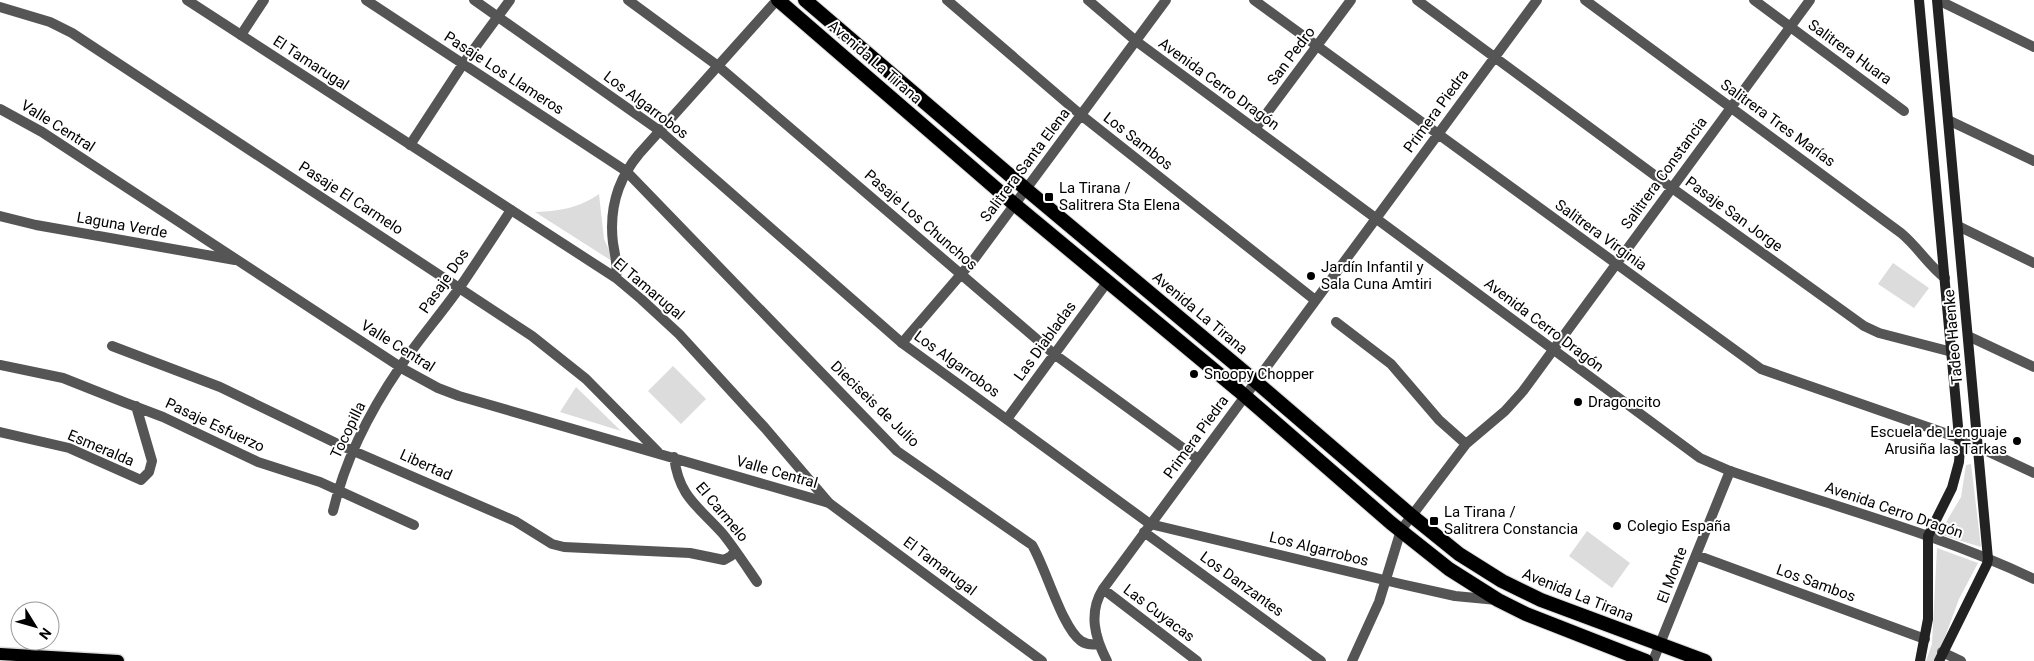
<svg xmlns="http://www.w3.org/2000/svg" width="2034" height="661" font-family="Roboto,sans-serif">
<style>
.green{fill:#dcdcdc}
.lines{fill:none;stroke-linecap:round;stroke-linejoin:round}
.primary-casing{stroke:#dbdbdb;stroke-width:15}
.trunk-casing{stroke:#dbdbdb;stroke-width:16}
.minor{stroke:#555;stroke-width:10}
.tertiary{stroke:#555;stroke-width:10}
.secondary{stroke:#222;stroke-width:10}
.primary{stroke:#000;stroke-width:12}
.trunk{stroke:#000;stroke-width:14}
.poi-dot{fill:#000;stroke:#fff;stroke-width:2}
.labels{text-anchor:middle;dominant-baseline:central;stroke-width:4;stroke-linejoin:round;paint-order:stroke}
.street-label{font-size:15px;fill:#000;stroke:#fff}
.poi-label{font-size:15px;fill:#000;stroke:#fff;text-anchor:start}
</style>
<rect width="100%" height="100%" fill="#fff"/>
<path class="green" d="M599 194 604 239 615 263 535 212C560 211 579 208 599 194Z
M1893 263 1929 288 1914 308 1878 284Z
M673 366 706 399 681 424 648 391Z
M576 387 621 431 560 412Z
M1971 464 1981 547 1939 534 1961 497 1966 465Z
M1587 531 1630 563 1612 588 1569 556Z
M1937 548 1978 563 1959 599 1936 661H1926L1932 644Z"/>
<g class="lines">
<defs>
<path id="primary" d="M0 654 118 661"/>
<path id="trunk" d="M778 0 1007 198 1238 390 1391 523 1449 569 1498 600 1526 614 1646 661
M805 0 1027 190 1248 375 1412 516 1459 554 1502 581 1541 600 1705 661"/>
</defs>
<use href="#primary" class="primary-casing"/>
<use href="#trunk" class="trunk-casing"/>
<path class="minor" d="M366 0 626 171 897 451 1032 545C1046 568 1062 628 1081 641 1087 645 1093 645 1099 644
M628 0 718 66 1054 354 1198 459
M947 0 1081 115 1315 300
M1254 0 1761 369 1959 438 2034 473
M1417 0 1672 188 1864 326 1879 333 1952 352
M1585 0 1901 233C1918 247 1928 265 1945 278
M1754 0 1904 111
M1938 0 2034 47
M0 7 50 22 72 33 532 336 586 379 658 452
M241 35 264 0
M0 109 42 132 405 370 438 388 459 396 829 503
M1948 120 2034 161
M1255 129 1351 0
M410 145 463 64 510 0
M0 216 36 225 235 260
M1958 226 2034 263
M1336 322 1391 364 1439 420 1466 444
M1968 336 2034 367
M902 343 975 258 1166 0
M112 346 220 387 342 446 515 521 552 544 564 547 690 553 724 560 731 556 735 551
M0 365 63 378 126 403 163 417 258 462 320 482 414 525
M1007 419 1108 281
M0 432 69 448 141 480 149 472 152 461 136 406
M674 457C679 497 698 506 723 534 735 549 746 566 757 582
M333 511C345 459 370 411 400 367 419 339 441 314 460 287 477 262 494 236 511 210
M1144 532 1321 661
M1696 555 1925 639
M1103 589 1197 661
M1942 652 1961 661
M1107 661C1095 638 1088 613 1103 589L1537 0
M1352 661 1379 602 1401 530 1466 444 1505 411 1523 391 1810 0
M1653 661 1730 471"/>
<path class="tertiary" d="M187 0 616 278 641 299 679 334 765 428 829 503 1042 661
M474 0 660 131 902 343 1150 524 1401 584 1455 596 1497 600
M1088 0 1136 41 1700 458 1730 471C1831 506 1937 533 2034 579
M616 278C618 266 615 255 613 243 609 210 618 179 639 154L777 0"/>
<path class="secondary" d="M1919 0 1960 448 1959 462 1952 488 1928 536V619L1920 661
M1937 0 1988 559 1987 564 1939 661"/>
<use href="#primary" class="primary"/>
<use href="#trunk" class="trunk"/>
</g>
<g class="poi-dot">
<rect x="1044" y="192" width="10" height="10" rx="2.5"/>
<circle cx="1311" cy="276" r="5"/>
<circle cx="1194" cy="374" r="5"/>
<circle cx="1578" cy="402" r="5"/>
<circle cx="2017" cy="441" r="5"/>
<rect x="1429" y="516" width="10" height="10" rx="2.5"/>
<circle cx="1617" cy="526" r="5"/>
</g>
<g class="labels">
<g class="street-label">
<text transform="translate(1850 52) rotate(36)">Salitrera Huara</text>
<text transform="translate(1291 56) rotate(-53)">San Pedro</text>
<text transform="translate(875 62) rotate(41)">Avenida La Tirana</text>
<text transform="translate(311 63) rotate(33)">El Tamarugal</text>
<text transform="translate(504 73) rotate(33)">Pasaje Los Llameros</text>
<text transform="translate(1219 84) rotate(36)">Avenida Cerro Dragón</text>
<text transform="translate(646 105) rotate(37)">Los Algarrobos</text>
<text transform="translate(1436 111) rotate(-54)">Primera Piedra</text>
<text transform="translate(1778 123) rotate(36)">Salitrera Tres Marías</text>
<text transform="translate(58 126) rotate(32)">Valle Central</text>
<text transform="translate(1138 141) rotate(38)">Los Sambos</text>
<text transform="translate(1025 165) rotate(-53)">Salitrera Santa Elena</text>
<text transform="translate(1664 173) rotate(-54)">Salitrera Constancia</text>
<text transform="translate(351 198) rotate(33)">Pasaje El Carmelo</text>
<text transform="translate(1734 214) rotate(36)">Pasaje San Jorge</text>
<text transform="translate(921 220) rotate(41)">Pasaje Los Chunchos</text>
<text transform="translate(122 225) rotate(10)">Laguna Verde</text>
<text transform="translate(1601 235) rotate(36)">Salitrera Virginia</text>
<text transform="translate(444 281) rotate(-55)">Pasaje Dos</text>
<text transform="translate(649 289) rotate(40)">El Tamarugal</text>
<text transform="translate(1200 313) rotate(40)">Avenida La Tirana</text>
<text transform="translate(1544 325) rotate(37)">Avenida Cerro Dragón</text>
<text transform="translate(1953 337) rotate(-95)">Tadeo Haenke</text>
<text transform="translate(1045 341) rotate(-54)">Las Diabladas</text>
<text transform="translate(398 346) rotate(32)">Valle Central</text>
<text transform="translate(957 364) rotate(36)">Los Algarrobos</text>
<text transform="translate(875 404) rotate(44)">Dieciseis de Julio</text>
<text transform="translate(215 425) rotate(25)">Pasaje Esfuerzo</text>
<text transform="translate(348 430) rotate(-64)">Tocopilla</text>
<text transform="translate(1196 437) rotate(-54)">Primera Piedra</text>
<text transform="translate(101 448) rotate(23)">Esmeralda</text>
<text transform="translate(426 465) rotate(24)">Libertad</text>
<text transform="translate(777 472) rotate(16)">Valle Central</text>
<text transform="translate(1894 510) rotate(19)">Avenida Cerro Dragón</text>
<text transform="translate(722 512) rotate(50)">El Carmelo</text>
<text transform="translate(1319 549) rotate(14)">Los Algarrobos</text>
<text transform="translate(940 566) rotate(37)">El Tamarugal</text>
<text transform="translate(1672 575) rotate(-69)">El Monte</text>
<text transform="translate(1816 583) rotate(20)">Los Sambos</text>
<text transform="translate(1242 584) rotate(36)">Los Danzantes</text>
<text transform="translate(1578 595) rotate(22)">Avenida La Tirana</text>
<text transform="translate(1159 613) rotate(37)">Las Cuyacas</text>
</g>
<g class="poi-label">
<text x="1059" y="188">La Tirana /<tspan x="1059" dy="17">Salitrera Sta Elena</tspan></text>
<text x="1321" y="267">Jardín Infantil y<tspan x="1321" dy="17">Sala Cuna Amtiri</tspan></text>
<text x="1204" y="374">Snoopy Chopper</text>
<text x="1588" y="402">Dragoncito</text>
<text x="2007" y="432" text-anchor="end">Escuela de Lenguaje<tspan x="2007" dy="17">Arusiña las Tarkas</tspan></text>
<text x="1444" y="512">La Tirana /<tspan x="1444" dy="17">Salitrera Constancia</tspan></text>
<text x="1627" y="526">Colegio España</text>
</g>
</g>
<g transform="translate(35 626) rotate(127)"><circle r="24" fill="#ffffff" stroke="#999999"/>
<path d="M0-4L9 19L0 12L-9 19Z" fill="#000000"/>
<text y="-8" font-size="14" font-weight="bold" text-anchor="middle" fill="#000000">N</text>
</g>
</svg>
